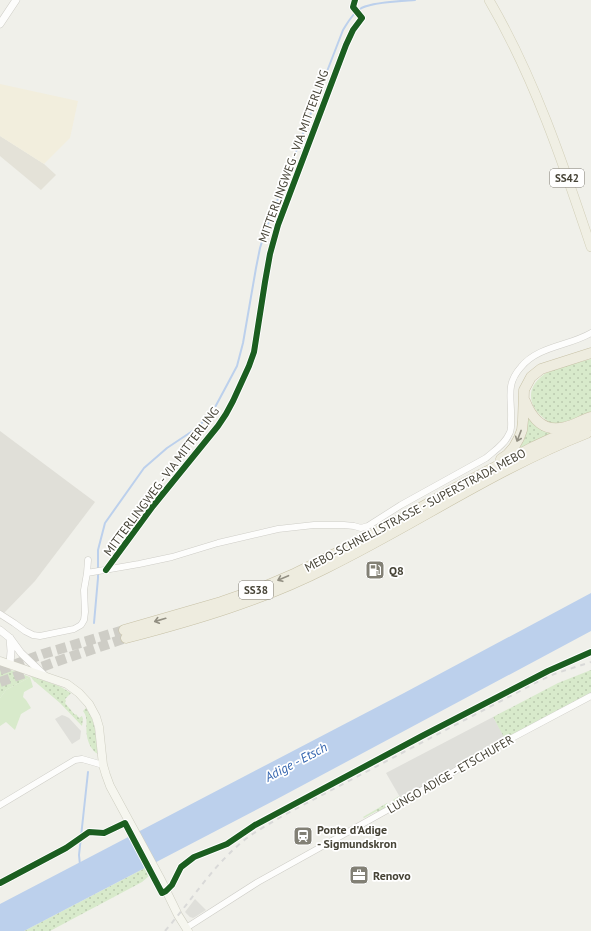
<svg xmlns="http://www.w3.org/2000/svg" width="591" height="931" font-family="'PT Sans',sans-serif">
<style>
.residential{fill:#e4e2d8}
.commercial{fill:#f2eedd}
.industrial{fill:#e0dfd8}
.grass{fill:url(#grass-dots)}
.green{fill:#d8eacb}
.parking{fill:#dfdfda}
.water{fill:#bcd0ec}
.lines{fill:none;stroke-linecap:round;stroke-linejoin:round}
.stream{stroke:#bcd0ec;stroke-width:2}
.trunk-tunnel{stroke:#cecdc6;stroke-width:10;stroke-dasharray:10 5;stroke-linecap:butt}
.minor-casing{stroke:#cecdc7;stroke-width:7}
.tertiary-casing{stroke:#cecdc7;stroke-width:8}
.secondary-casing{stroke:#cecec1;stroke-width:9}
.primary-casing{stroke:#d2cfb8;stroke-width:10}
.trunk-casing{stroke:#c7c1a6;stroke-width:11}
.minor{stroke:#fdfdfc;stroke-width:6}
.tertiary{stroke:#fdfdfc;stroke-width:7}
.secondary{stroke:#f6f6ef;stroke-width:8}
.primary{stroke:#f0efe4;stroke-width:9}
.trunk{stroke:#eeecdf;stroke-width:10}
.rail{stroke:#d9d9d8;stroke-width:2;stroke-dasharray:5 5;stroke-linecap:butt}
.cycleway-casing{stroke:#fff;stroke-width:8}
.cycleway{stroke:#1b5e20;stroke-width:6}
.oneway{stroke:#928f82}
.labels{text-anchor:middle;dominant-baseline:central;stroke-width:3.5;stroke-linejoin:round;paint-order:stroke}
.shield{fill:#fff;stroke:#7e7b72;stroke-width:1}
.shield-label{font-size:11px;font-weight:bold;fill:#464336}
.street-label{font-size:12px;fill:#464336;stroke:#fff}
.poi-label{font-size:12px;font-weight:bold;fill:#464336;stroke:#fff;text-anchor:start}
.water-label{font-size:13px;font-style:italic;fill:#3364ae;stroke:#fff}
</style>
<defs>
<pattern id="grass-dots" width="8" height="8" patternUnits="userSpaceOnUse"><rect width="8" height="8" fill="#d8eacb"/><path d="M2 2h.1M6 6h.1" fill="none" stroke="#bbcaaf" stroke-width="1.8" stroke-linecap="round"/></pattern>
</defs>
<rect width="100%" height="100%" fill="#f0f0ea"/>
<path class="residential" d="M0 136 44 164 56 175 41 190 0 156Z"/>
<path class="commercial" d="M0 84 78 101 70 138 44 164 0 136Z"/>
<path class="industrial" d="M0 431 95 502 35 581 4 613 0 610Z"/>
<path class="grass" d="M591 359V415C583 417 575 419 568 422 565 423 562 425 559 425 554 425 548 422 545 419 529 407 525 390 542 376 553 367 577 363 591 359Z
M527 416 550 432V434L519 450 517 449Z
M0 666 30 677 6 690 0 698Z
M591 670V694L379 814 377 811 364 818 363 817 387 803 388 805 394 802 393 800 399 796 401 799 503 737 493 717 558 683Z
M30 675 61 687 71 693 65 699 66 701 65 703 75 715 76 714 79 718 82 716 83 719 82 726 60 703 33 680Z
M86 708C96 722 97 738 98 754 92 751 88 743 87 736 85 727 89 718 83 711Z
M145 868 149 876 142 882 50 931H24Z"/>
<path class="green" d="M30 677 33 687 24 692 23 697 26 700 31 708 21 714 15 730 6 722 0 726V698L6 690Z"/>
<path class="parking" d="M62 715 65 716 69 718 81 731 80 739 72 744 55 719Z
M493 717 504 737 450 771 401 799 386 773Z
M195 899 206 910 195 917 193 918 190 917 185 912Z"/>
<path class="water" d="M591 593V631L277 799 24 931H0V904L404 693Z"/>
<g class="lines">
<path class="stream" d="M94 623 98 578V550L105 523 144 468 167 448 197 428 213 411 228 383 237 366 243 343 256 268 260 248 265 232 343 30C348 22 352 14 360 9 369 2 402 1 415 0
M80 865 79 855 88 772"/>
<path class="trunk-tunnel" d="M0 670 43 654 124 630
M0 682 58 661 126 638"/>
<defs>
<path id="minor" d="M106 570 153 506 218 426 226 414 233 401 249 366 254 352 265 282 270 254 278 225 346 45 353 30 362 18 353 7 355 0
M87 573 139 564 172 557 218 543 278 529 314 525H344L354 526 361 528 368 526 401 505 486 458C494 451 505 444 509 434 512 430 511 424 511 419 512 398 505 385 521 367 538 346 569 346 591 333
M0 614 14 623 25 631 33 635 40 636 74 629 81 625 84 620 85 612 84 590 87 573 88 560
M0 805 75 760 82 759 103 765
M186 928 258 882 391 808 512 738 591 696"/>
<path id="tertiary" d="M0 24 16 0
M0 630 10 638 21 653 44 675
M10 638 11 651 10 664"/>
<path id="secondary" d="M0 661 67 684 79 693 89 704 96 717 99 727 103 765 106 775 110 786 161 880 178 915 188 931"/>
<path id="primary" d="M489 0C534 77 563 163 591 247"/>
<path id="trunk" d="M525 401C532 419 544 433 565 427 574 425 582 420 591 417
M501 459 507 455 514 447 519 438 522 430 523 420 524 390 531 377 541 369 591 353
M124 630 221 602 261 588 296 573 371 536 457 487 533 447 561 434 591 425
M126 638C195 620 263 600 326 568 414 525 495 469 587 433"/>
</defs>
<use href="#minor" class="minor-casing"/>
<use href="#tertiary" class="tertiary-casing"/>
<use href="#secondary" class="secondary-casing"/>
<use href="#primary" class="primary-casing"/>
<use href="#trunk" class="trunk-casing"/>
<use href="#minor" class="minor"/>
<use href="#tertiary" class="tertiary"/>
<use href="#secondary" class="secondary"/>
<use href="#primary" class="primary"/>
<use href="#trunk" class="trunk"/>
<path class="rail" d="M165 931C191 901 212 867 242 842 255 831 270 824 284 815L537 682 554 674 591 662"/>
<defs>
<path id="cycleway" d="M106 570 153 506 218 426 226 414 233 401 249 366 254 352 265 282 270 254 278 225 346 45 353 30 362 18 353 7 355 0
M0 883 66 848 89 832 104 833 125 823 162 893 166 891 172 885 181 867 194 857 227 844 255 825 422 736 548 671 591 652"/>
</defs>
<use href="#cycleway" class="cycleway-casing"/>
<use href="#cycleway" class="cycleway"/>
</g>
<defs><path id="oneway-shaft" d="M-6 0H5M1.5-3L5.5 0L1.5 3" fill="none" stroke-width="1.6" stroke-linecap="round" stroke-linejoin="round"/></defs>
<g class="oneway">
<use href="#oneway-shaft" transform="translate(519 436) rotate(111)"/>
<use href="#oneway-shaft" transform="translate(283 578) rotate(157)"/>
<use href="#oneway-shaft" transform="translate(160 620) rotate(164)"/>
</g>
<defs>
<symbol id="fuel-square" viewBox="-11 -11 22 22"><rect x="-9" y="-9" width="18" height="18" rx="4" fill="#828075" stroke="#fff"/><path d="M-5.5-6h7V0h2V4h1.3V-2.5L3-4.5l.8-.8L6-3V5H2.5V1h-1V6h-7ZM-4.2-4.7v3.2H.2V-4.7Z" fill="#fff"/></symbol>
<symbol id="station-square" viewBox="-11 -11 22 22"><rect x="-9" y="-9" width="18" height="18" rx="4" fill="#828075" stroke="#fff"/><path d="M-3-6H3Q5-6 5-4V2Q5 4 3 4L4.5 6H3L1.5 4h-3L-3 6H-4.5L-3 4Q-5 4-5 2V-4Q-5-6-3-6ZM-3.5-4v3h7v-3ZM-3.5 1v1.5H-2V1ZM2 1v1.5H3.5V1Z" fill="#fff"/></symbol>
<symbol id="office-square" viewBox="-11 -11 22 22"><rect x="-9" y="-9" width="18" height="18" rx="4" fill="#828075" stroke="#fff"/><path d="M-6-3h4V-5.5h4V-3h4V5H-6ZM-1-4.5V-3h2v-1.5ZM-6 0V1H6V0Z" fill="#fff"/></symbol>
</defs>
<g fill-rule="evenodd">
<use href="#fuel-square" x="364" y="559" width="22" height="22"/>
<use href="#station-square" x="292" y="825" width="22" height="22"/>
<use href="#office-square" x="348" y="864" width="22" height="22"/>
</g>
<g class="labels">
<g class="shield">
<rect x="550" y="169" width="34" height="18" rx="3"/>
<rect x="239" y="581" width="34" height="18" rx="3"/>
</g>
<g class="shield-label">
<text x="567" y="178">SS42</text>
<text x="256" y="590">SS38</text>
</g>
<g class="street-label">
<text transform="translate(293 156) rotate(-70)">MITTERLINGWEG - VIA MITTERLING</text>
<text transform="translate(161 481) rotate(-53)">MITTERLINGWEG - VIA MITTERLING</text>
<text transform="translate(415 510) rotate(-28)">MEBO-SCHNELLSTRASSE - SUPERSTRADA MEBO</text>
<text transform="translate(450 774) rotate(-30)">LUNGO ADIGE - ETSCHUFER</text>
</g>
<g class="poi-label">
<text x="389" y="570">Q8</text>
<text x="317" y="829">Ponte d'Adige<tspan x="317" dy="14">- Sigmundskron</tspan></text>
<text x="373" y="875">Renovo</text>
</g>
<g class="water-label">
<text transform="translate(296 762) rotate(-28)">Adige - Etsch</text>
</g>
</g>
</svg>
